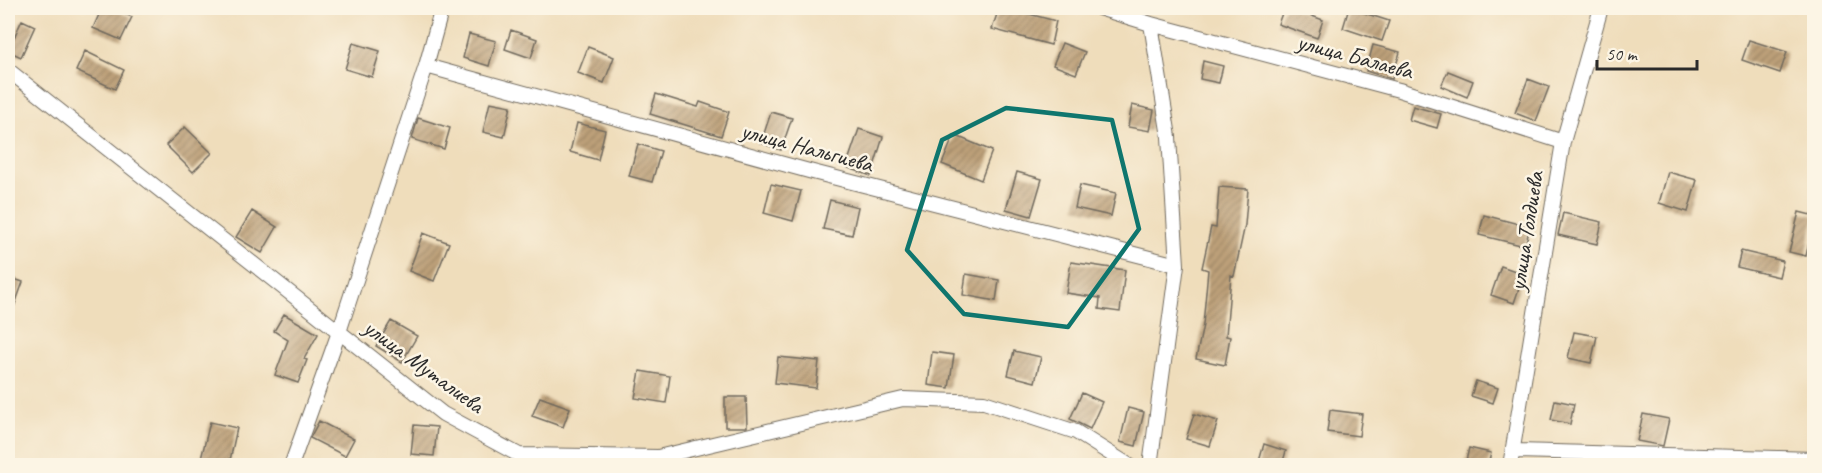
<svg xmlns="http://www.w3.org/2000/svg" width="1822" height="473" font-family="Caveat,sans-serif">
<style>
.building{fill:url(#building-hatch)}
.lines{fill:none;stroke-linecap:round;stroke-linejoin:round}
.street-casing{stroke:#70695d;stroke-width:16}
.street{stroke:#fff;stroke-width:14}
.marked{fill:none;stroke:#0f766e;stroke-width:4.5;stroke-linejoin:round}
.labels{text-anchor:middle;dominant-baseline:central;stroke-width:5;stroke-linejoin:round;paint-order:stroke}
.street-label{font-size:24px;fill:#2b2b2b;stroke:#fcf5e5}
</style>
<defs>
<pattern id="building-hatch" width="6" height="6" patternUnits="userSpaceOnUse" patternTransform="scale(1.5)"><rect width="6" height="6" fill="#bda079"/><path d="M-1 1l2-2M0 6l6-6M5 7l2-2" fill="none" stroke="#9a8363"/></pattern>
</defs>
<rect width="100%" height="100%" fill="#fcf5e5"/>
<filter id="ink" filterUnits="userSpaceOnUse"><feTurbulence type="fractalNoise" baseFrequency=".0167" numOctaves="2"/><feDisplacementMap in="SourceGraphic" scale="12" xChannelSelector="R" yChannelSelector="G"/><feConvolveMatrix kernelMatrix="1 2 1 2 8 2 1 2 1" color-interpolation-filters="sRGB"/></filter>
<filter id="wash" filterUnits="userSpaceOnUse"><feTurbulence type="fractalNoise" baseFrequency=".008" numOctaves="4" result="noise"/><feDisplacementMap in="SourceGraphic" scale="24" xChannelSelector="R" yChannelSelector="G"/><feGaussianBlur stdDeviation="1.35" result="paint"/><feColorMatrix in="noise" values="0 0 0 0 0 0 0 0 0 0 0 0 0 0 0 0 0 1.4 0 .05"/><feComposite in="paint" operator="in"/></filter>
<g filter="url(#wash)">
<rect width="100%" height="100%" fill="#efddbb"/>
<g id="blocks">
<path class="building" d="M102 8H109L132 17 121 40 93 28Z
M999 8H1006L1056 21 1051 45 992 29Z
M1284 8H1290L1323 20 1317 38 1278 24Z
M1349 8 1389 21 1382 41 1343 28Z
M22 20 35 26 21 57 8 51Z
M511 30 537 39 531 58 505 49Z
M469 34 496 41 489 66 463 58Z
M1749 40 1787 52 1780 73 1742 60Z
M353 43 380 51 372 77 345 69Z
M1062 43 1085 52 1076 74 1053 65Z
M1373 45 1400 52 1392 79 1366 71Z
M588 47 614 57 604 83 578 73Z
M85 51 124 70 115 89 76 71Z
M1203 61 1223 66 1219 83 1200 79Z
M1448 71 1473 81 1467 97 1441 86Z
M1528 79 1549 87 1536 121 1515 113Z
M656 94 698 107 700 102 729 112 721 136 650 114Z
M490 102 511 106 504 137 483 132Z
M1132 105 1154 110 1150 131 1128 127Z
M1413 106 1441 114 1437 128 1409 120Z
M771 112 792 118 781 150 761 143Z
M418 118 450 128 444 149 412 139Z
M577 123 605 130 598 160 570 152Z
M185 127 212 153 193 172 166 145Z
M859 129 883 137 871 176 846 167Z
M954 135 992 151 981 180 942 164Z
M638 144 661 151 652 182 629 176Z
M1017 172 1042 179 1031 216 1006 209Z
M1668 172 1697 180 1688 212 1659 203Z
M771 184 801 191 793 221 764 213Z
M1080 185 1116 193 1111 216 1075 208Z
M1219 187 1248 189 1245 225 1234 276 1231 275 1226 336 1230 337 1225 365 1196 359 1203 325 1208 270 1202 268 1211 227 1216 228Z
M830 200 858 207 852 235 823 229Z
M252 211 277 227 262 253 236 237Z
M1799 212 1815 216 1806 256 1789 252Z
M1563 213 1602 222 1597 244 1558 235Z
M1484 215 1530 227 1525 246 1479 235Z
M423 233 449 243 434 281 409 271Z
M1741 251 1783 261 1779 277 1737 267Z
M1071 262 1125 270 1120 312 1099 309 1100 298 1066 293Z
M1501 266 1524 274 1514 303 1491 295Z
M966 274 999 280 996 301 963 295Z
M8 277 23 282 9 321 8 320Z
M284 314 318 334 304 359 307 360 298 383 275 375 288 340 274 331Z
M391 321 417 336 402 362 376 346Z
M1574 332 1597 336 1591 363 1568 358Z
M1014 351 1041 357 1035 382 1008 375Z
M932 352 954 355 949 388 928 385Z
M778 357 819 361 816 388 775 383Z
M640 371 670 376 666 403 635 398Z
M1476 381 1498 388 1493 403 1471 396Z
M1082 393 1102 402 1090 429 1070 419Z
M540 397 570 408 563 427 532 416Z
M725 397H746L747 427H725Z
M1555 400 1574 404 1570 424 1551 420Z
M1128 408 1144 412 1136 446 1120 442Z
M1330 410 1362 414 1359 436 1327 432Z
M1194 414 1218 421 1210 446 1186 439Z
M1643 414 1669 419 1663 446 1637 441Z
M319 421 354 439 345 456 310 438Z
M210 422 237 428 229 465 201 459Z
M414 425 437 427 434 456 411 454Z
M1264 444 1286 451 1282 465H1258Z
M1469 448 1491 453 1488 465H1465Z"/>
</g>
</g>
<g filter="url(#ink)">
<use href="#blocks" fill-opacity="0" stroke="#70695d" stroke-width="1.5"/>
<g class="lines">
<defs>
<path id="street" d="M1099 8 1151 24 1399 90 1563 142
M426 66 809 171 1177 265
M8 70 443 414 519 455 658 457 903 399 984 402 1076 432 1130 466
M1514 451 1814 459
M291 466 339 332 426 66 442 8
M1150 466 1177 265 1169 137 1151 24
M1510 466 1563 142 1601 8"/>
</defs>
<use href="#street" class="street-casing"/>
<use href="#street" class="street"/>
</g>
</g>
<path class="marked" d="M1006 108 1112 120 1139 229 1068 327 964 314 907 250 942 140Z"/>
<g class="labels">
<g class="street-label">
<text transform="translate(1355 56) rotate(15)">улица Балаева</text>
<text transform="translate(807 147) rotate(15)">улица Нальгиева</text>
<text transform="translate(1526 231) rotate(-81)">улица Толдиева</text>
<text transform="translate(424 366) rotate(36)">улица Муталиева</text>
</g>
</g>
<rect width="1822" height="473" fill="none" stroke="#fcf5e5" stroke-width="30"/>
<path d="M1597 60v9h100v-9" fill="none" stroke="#2b2b2b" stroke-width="3"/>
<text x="1606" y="60" font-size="18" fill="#2b2b2b" stroke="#fcf5e5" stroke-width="4.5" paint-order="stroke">50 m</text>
</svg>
